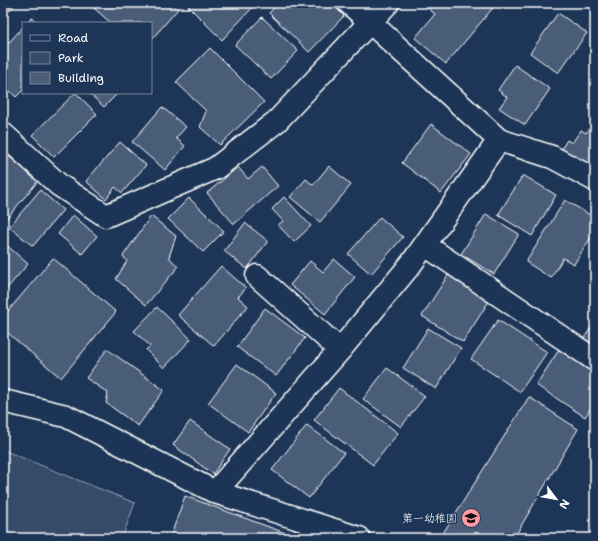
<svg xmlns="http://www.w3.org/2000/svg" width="598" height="541" font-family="'Shantell Sans','Klee One',sans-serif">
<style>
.green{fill:#364b69;stroke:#9aa5b4}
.building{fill:#4a5d79;stroke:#fff}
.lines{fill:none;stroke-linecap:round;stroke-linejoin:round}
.minor-casing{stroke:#fff;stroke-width:25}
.minor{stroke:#1d3557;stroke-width:22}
.labels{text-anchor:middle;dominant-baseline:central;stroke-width:3;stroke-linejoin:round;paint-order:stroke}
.poi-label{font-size:11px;fill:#fff;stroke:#1d3557;text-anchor:end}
</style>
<rect width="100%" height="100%" fill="#1d3557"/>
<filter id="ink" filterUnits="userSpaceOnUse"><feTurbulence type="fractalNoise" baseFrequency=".025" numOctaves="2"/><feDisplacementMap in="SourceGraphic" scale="8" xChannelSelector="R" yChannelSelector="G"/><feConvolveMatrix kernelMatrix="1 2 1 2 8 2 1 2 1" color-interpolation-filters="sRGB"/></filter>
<g filter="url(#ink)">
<path class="green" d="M3 450 135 503 122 538H3Z"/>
<path class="building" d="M3 3H16L8 12 3 8Z
M88 3H171L178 9 151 40V23H111Z
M191 3H247L252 8 222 40 188 6Z
M279 3H331L344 16 309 52 269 13Z
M426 3H497L446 64 415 38 435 14 424 5Z
M558 13 587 33 558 73 530 53Z
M262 17 298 51 271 79 235 45Z
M32 18 38 23H27Z
M23 27V90L16 97 3 84V49Z
M210 48 264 102 220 145 200 127 206 111 176 82Z
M515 65 550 89 525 125 499 108 507 97 498 90Z
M75 93H76L97 114 54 157 32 135Z
M89 93H118L104 107Z
M162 107 186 127 176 138 185 146 165 170 132 142Z
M431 124 471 154 441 193 402 163Z
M592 125 595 127V170L560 151 567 140 572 143 581 130 586 133Z
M120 142 146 165 122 193 115 187 106 199 86 181Z
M6 154 38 181 3 223V158Z
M329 166 351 185 320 222 290 197 306 179 313 185Z
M238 167 248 179 262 167 278 186 234 224 207 193Z
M523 175 556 195 532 236 498 215Z
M40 190 63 210 33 246 9 227Z
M284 197 311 226 294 242 278 225 283 221 272 209Z
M189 198 224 231 203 252 168 219Z
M565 200 595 218V231L574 264 563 258 551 278 526 262Z
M486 214 519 234 494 274 461 254Z
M73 215 97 236 82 254 58 234Z
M151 216 176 236 169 257 178 267 146 305 116 279 127 261 123 256Z
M380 217 403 237 371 274 348 254Z
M245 223 268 241 247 269 224 251Z
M3 242 28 264 3 293Z
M53 258 116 312 61 378 3 329V317Z
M334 259 355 277 325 314 290 285 310 261 323 272Z
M221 266 246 288 238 297 248 306 214 346 178 315Z
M448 275 489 301 463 342 422 316Z
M157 307 191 339 164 368 146 350 150 346 134 331Z
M265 308 305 338 276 376 237 347Z
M498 320 547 352 520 392 471 359Z
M595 322V349L582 341Z
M428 328 461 348 436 389 403 368Z
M562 345 595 367V402L585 417 536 385Z
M107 349 164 390 138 426 106 403 108 393 86 378Z
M237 364 276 393 248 432 208 403Z
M387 368 425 396 401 427 363 399Z
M339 388 398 433 373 465 314 420Z
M529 397 578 429 514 538H440Z
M190 421 230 449 213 474 173 445Z
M307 425 344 453 309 498 272 470Z
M185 496 288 534 287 538H170Z"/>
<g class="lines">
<defs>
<path id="minor" d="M349 3 499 140 552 157 595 180
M3 134 59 185 106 216 216 168 277 121 388 3
M425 245 595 360
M257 276 340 350
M3 401 66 416 215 492 359 538
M215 492 340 350 411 264 499 140"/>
</defs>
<use href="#minor" class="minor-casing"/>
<use href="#minor" class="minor"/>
</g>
</g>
<defs>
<symbol id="school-disc" viewBox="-11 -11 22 22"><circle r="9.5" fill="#ff9aa2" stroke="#1d3557"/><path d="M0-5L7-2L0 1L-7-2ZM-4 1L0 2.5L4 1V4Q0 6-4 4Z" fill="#111"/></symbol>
</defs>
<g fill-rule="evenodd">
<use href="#school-disc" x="460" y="507" width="22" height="22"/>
</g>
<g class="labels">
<g class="poi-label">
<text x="457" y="518">第一幼稚園</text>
</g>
</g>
<rect width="598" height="541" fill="none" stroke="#1d3557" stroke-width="16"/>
<rect x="8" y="8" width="582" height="525" fill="none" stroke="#fff" stroke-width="1.5" filter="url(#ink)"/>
<rect x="22" y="22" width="130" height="72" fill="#1d3557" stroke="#77869a"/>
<rect x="30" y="35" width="20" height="6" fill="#1d3557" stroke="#77869a"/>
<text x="58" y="42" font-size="12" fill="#ffffff">Road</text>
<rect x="30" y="52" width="20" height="12" fill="#364b69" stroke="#77869a"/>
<text x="58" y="62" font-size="12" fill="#ffffff">Park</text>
<rect x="30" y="72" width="20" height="12" fill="#4a5d79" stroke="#77869a"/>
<text x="58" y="82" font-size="12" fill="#ffffff">Building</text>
<g transform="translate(556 499) rotate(122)" stroke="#1d3557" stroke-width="3" paint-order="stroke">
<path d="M0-3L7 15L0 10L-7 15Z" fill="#ffffff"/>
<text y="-6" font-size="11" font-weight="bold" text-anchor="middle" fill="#ffffff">N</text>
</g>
</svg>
